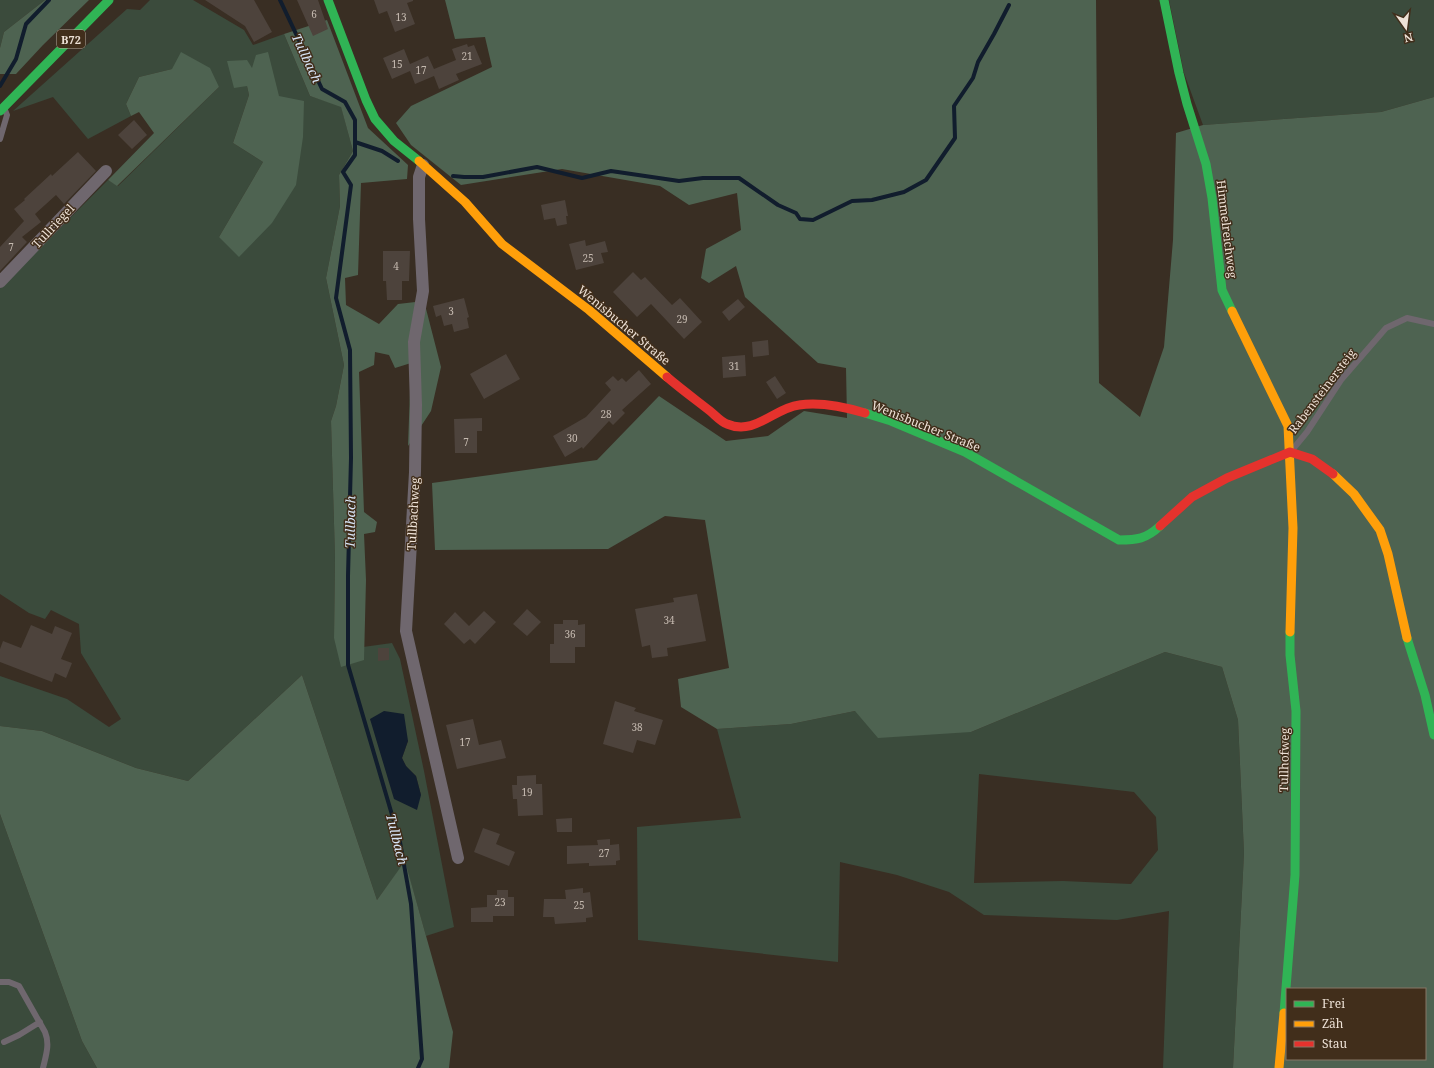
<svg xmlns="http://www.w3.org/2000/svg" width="1434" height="1068" font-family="'Noto Serif',serif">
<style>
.green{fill:#3b4b3c;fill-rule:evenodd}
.forest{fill:#4e6351;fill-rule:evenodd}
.water{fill:#111d2d}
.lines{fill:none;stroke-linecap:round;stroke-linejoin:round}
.stream{stroke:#111d2d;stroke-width:4}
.building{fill:#4d433c}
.lane{stroke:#6f676e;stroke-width:6}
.street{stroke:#6f676e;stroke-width:12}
.fast{stroke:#30b455;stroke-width:9}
.slow{stroke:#ff9f0a;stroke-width:9}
.jam{stroke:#e5322d;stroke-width:9}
.labels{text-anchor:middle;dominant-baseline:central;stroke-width:3;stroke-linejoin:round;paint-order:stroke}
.number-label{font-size:10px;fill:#c5bab0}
.shield{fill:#412e1b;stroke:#b9ab9e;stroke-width:1}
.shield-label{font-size:11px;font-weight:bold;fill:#ede1d6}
.street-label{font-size:12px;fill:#ede1d6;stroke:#412e1b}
.water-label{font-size:13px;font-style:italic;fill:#d7e5f7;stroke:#412e1b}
</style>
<rect width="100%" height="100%" fill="#392e23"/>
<path class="green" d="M0 0H45L4 32 0 48Z
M150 0H193L244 30 253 45 284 34 310 96 341 106 353 151 339 175 340 206 326 278 344 365 336 406 331 421 335 557 334 638 363 660V647L392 643 400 659 424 771 454 927 426 936 405 862 377 900 302 675 188 781 136 768 42 731 0 726V676L67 699 109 727 121 719 81 653 79 624 51 610 45 619 29 613 0 594V288L108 180 118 186 219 87 172 69 139 77 126 104 131 116 88 139 53 97 13 111 127 9 140 10ZM252 69 279 96 272 223 219 237 263 162 233 143 249 95 247 86ZM370 719 408 741 402 758 406 766 416 776 421 795Z
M1169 0H1434V97L1381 112 1203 125 1184 73Z
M1165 652 1222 667 1238 720 1244 853 1233 1068H1163L1169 911 1117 920 984 915 949 892 897 875 840 862 838 962 638 940 637 827 741 818 717 729 791 724 855 711 971 732ZM979 774 1134 792 1156 817 1158 850 1131 884 1063 881 974 883Z
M0 814 82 1041 97 1068H0Z"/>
<path class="forest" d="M45 0H89L43 45 16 74H0V48L4 32Z
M445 0H1096L1099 383 1140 417 1164 347 1173 240 1176 133 1203 125 1381 112 1434 97V1068H1233L1244 853 1238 720 1222 667 1165 652 971 732 878 738 855 711 791 724 717 729 681 707 678 679 729 668 705 520 665 516 608 549 435 550 432 483 597 460 659 396 726 441 768 436 804 411 847 418 846 368 818 363 745 297 736 266 709 283 701 278 706 249 741 230 737 193 689 205 660 186 562 169 461 185 411 145 396 123 411 106 492 67 485 37 455 39ZM1287 989H1425V1059H1287Z
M327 20 368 128 408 165 407 179 361 183 358 275 345 278 346 305 379 324 398 304 424 301 441 367 431 411 408 446 411 363 395 368 389 355 375 352 374 365 359 372 364 512 377 522 375 532 364 534 366 580 364 660 341 667 334 638 335 557 331 421 336 406 344 365 326 278 340 206 339 175 353 151 341 107 310 96 284 34Z
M181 52 210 68 219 87 117 186 108 180 154 133 139 112 131 116 126 104 139 77 172 69Z
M268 52 279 96 304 101 303 137 296 185 272 223 239 257 219 237 263 162 233 143 249 95 247 86 234 88 227 61 247 60 252 68 256 55Z
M302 675 377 900 405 861 453 1032 449 1068H97L82 1041 0 814V726L42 731 136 768 188 781Z"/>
<path class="water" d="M384 711 404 714 408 741 402 758 406 766 416 776 421 795 417 810 394 799 370 719Z"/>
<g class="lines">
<path class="stream" d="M280 0 322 89 345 102 355 120V155L343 172 351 185 336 298 350 350 351 458 348 576V665L400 842 411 904 422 1059 418 1068
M0 86 16 59 26 24 49 0
M355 142 382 151 398 161
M453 176 464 177H483L537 167 582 178 611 171 679 181 703 178H739L778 205 796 213 800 219 813 220 852 201 872 200 904 192 926 180 955 138 954 106 973 78 978 62 994 34 1009 5"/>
</g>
<path class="building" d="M205 0H254L272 32 254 42 245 26Z
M297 0H318L328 29 313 36Z
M374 0H413V1L407 3 415 24 395 32 387 11 379 14Z
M467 44 468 47 474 45 482 64 456 74 459 80 439 89 434 76 415 84 410 71 392 79 383 58 404 49 410 64 428 56 434 69 456 60 452 49Z
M134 120 147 135 132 149 118 135Z
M78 152 96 171 64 204 56 195 35 214 41 222 22 237 27 242 0 271V247L24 221 14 209 25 200 24 199 51 174 52 176Z
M565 200 568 216H566L567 224 557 226 555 218 544 220 541 205Z
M585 240 586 246 605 241 608 252 601 253 604 263 576 270 569 244Z
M383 251H410L409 281H402V300H387L386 281H383Z
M633 272 641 280 645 277 672 305 680 298 702 322 684 339 651 304 637 317 613 292Z
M464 298 469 317 467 318 469 328 454 332 452 324 444 326 441 315 436 317 433 306Z
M738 299 745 307 729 321 722 312Z
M768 340 769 355 753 357 752 342Z
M506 354 520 379 484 399 470 374Z
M745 355 746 376 723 378 722 357Z
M639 370 651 384 622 410 625 413 613 425 609 421 583 449 582 447 565 457 553 436 586 417 611 390 605 383 613 376 618 381 622 378 626 382Z
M775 376 786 393 777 399 766 382Z
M482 418V431H477V453H455L454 419Z
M697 594 706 641 667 648 668 656 652 658 650 645 642 647 635 609 674 602 673 598Z
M527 609 541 622 527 636 513 624Z
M484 611 496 622 475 644 470 639 464 644 444 624 455 612 469 626Z
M563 620H578V625L585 624V647H575V663H550V644H554V624H563Z
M31 625 52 634 55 626 72 633 61 659 72 663 66 678 55 673 52 682 0 662V649L3 641 21 648Z
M378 648H389V660L378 661Z
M615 701 636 708 634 711 663 720 655 745 637 740 633 753 603 744Z
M473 719 479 745 501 740 506 758 457 769 446 725Z
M536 775V784H542L543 815 518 816 517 799H513L512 785H517V776Z
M572 818V832H557L556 819Z
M483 828 500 834 496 844 515 852 509 866 474 852Z
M610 839V845L619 844 620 860 616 861V865L589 866V863L567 864V846L598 845 597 840Z
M583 888V893L590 892 593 917 586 918V922L555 924 554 917H543L544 899H566L565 890Z
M497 890H508V897H514V916H493V922H471V908L487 907V895H497Z"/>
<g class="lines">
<path class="lane" d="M0 139 7 115 5 110
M1293 449 1307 432 1341 380 1386 328 1407 318 1434 324
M0 982H9L19 986 45 1032C50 1044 46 1055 43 1068
M4 1042 19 1035 40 1022"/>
<path class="street" d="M423 165 419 177V219L423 291 414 342 416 405 415 472 406 631 458 858
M0 282 106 171"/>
<path class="fast" d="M328 0 366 100 375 119 394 141 419 161
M1164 0 1179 73 1187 104 1206 164 1212 198 1222 290 1232 311
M0 111 109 0
M865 413 891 421 965 452 1119 540C1137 540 1146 539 1160 526
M1407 638 1425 695 1434 735
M1284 1013 1295 875 1296 711 1290 655V632"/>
<path class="slow" d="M419 161 465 202 502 244 589 310 667 377
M1232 311 1288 426 1293 528 1290 632
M1333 474 1354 494 1380 530 1388 554 1407 638
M1279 1068 1284 1013"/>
<path class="jam" d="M667 377C681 389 696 400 710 411 715 415 721 422 727 424 755 436 774 408 799 405 819 402 845 407 865 413
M1160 526 1192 497 1227 478 1290 452 1312 459 1333 474"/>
</g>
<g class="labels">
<g class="number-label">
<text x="314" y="14">6</text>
<text x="401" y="17">13</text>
<text x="467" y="56">21</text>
<text x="397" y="64">15</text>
<text x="421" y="70">17</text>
<text x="11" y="247">7</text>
<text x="588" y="258">25</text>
<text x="396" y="266">4</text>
<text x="451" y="311">3</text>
<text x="682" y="319">29</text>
<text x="734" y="366">31</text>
<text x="606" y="414">28</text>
<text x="572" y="438">30</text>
<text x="466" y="442">7</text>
<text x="669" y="620">34</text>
<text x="570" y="634">36</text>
<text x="637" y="727">38</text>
<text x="465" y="742">17</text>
<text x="527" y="792">19</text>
<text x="604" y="853">27</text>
<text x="500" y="902">23</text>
<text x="579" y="905">25</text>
</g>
<rect class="shield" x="57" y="30" width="28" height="18" rx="3"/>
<g class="shield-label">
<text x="71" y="39">B72</text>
</g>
<g class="street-label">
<text transform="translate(53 226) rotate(-47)">Tullriegel</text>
<text transform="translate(1227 229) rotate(83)">Himmelreichweg</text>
<text transform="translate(624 325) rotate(40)">Wenisbucher Straße</text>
<text transform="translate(1322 391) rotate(-53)">Rabensteinersteig</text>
<text transform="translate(926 426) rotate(22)">Wenisbucher Straße</text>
<text transform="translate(413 514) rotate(-87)">Tullbachweg</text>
<text transform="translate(1284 760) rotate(-89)">Tullhofweg</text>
</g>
<g class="water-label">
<text transform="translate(307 58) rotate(65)">Tullbach</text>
<text transform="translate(350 522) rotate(-89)">Tullbach</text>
<text transform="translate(397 839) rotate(76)">Tullbach</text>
</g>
</g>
<rect x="1286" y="988" width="140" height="72" fill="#412e1b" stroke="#867666"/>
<rect x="1294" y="1001" width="20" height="6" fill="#30b455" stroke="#867666"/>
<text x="1322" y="1008" font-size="12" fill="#ede1d6">Frei</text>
<rect x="1294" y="1021" width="20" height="6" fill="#ff9f0a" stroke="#867666"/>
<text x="1322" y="1028" font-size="12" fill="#ede1d6">Zäh</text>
<rect x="1294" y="1041" width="20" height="6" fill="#e5322d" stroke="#867666"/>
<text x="1322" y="1048" font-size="12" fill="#ede1d6">Stau</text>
<g transform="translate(1406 28) rotate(166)" stroke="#412e1b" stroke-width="3" paint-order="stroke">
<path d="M0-3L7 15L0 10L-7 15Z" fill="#ede1d6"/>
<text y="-6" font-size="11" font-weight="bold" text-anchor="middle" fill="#ede1d6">N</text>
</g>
</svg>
